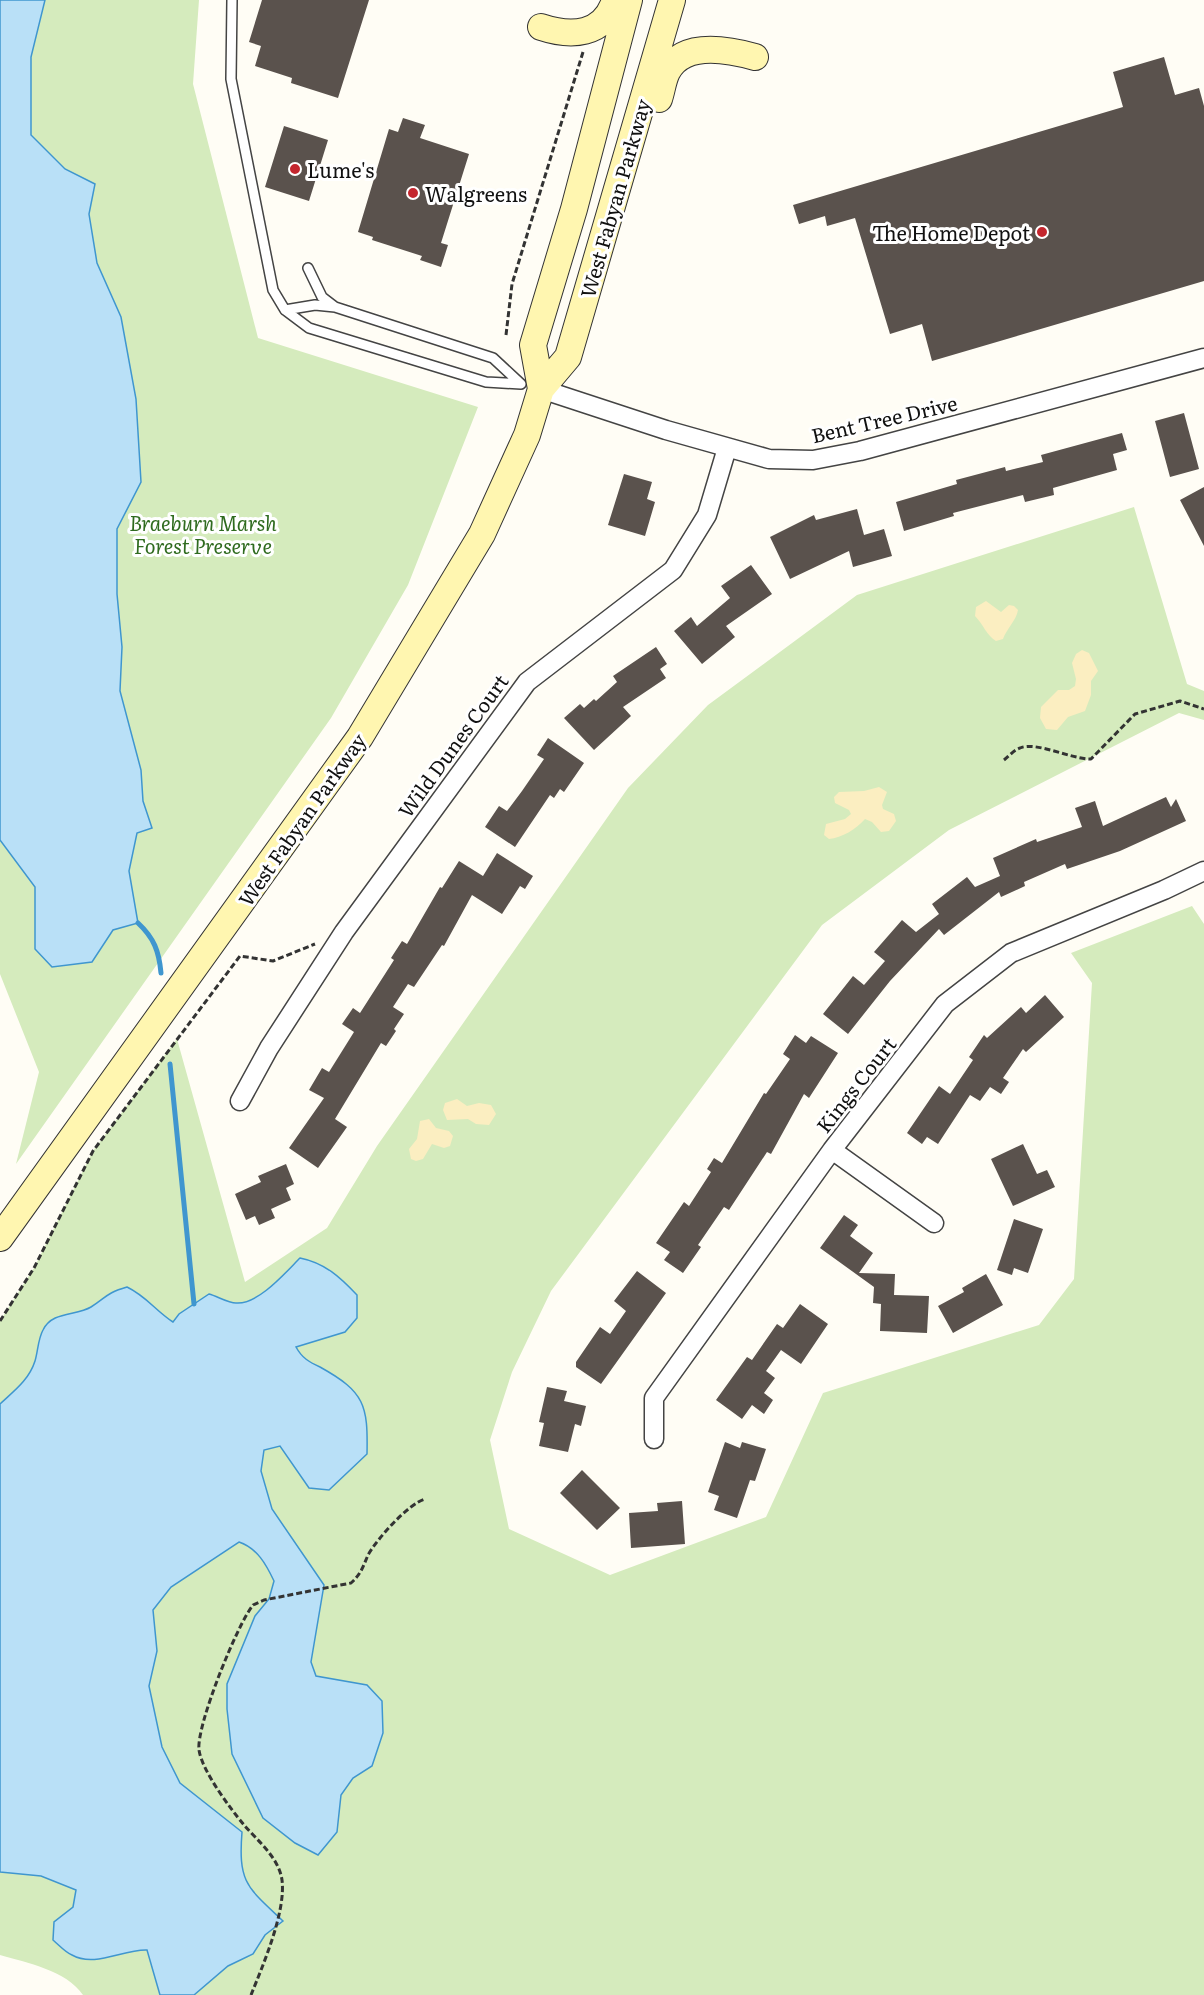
<svg xmlns="http://www.w3.org/2000/svg" width="1204" height="1995" font-family="Literata,serif">
<style>
.green{fill:#d5ebbd}
.sand{fill:#fbeec1}
.water{fill:#b9e0f7;stroke:#3f96cf;stroke-width:1.5}
.lines{fill:none;stroke-linecap:round;stroke-linejoin:round}
.stream{stroke:#3f96cf;stroke-width:5}
.building{fill:#5a524d}
.service-casing{stroke:#444;stroke-width:12}
.minor-casing{stroke:#444;stroke-width:21}
.secondary-casing{stroke:#333;stroke-width:28}
.path{stroke:#333;stroke-width:3;stroke-dasharray:6 3;stroke-linecap:butt}
.service{stroke:#fff;stroke-width:9}
.minor{stroke:#fff;stroke-width:18}
.secondary{stroke:#fff6b0;stroke-width:26}
.poi-dot{fill:#c4262e;stroke:#fff;stroke-width:2}
.labels{text-anchor:middle;dominant-baseline:central;stroke-width:6;stroke-linejoin:round;paint-order:stroke}
.poi-label{font-size:20px;fill:#111;stroke:#fff;text-anchor:start}
.street-label{font-size:20px;fill:#111;stroke:#fff}
.park-label{font-size:20px;font-style:italic;fill:#2f6b1f;stroke:#fff}
</style>
<rect width="100%" height="100%" fill="#fffdf5"/>
<path class="green" d="M0 0H199L193 84 258 338 478 407 408 585 331 718 16 1164 39 1072 0 974Z
M1134 507 1187 684 1204 691V720L1179 713 949 830 822 925 551 1291 512 1372 490 1440 509 1529 610 1575 766 1517 823 1393 1039 1325 1074 1279 1092 983 1071 953 1192 906 1204 924V1995H83C66 1970 27 1963 0 1955V1321L34 1268 93 1151 177 1039 245 1282 327 1228 377 1146 628 788 708 705 857 595Z"/>
<path class="sand" d="M986 601 1001 612 1009 605 1014 606 1018 610C1016 621 1007 628 1003 639L996 641C987 636 983 624 975 616L976 607Z
M1082 650 1089 653 1098 671 1091 681V695L1085 711 1068 717 1057 730 1046 729 1040 718 1041 707 1058 690H1069L1075 686 1076 679 1072 663 1076 654Z
M879 787 887 792 882 805 883 809 894 814 896 821 889 831 881 832 872 822 865 819C856 829 842 838 829 839L824 835 826 824 845 819 851 814 849 810 835 803 834 797 839 792 864 791Z
M457 1099 467 1106 479 1103 491 1105 496 1114 489 1125 476 1124 468 1119 447 1120 443 1110 445 1103Z
M429 1119 436 1128 449 1131 453 1136 450 1146 444 1148 432 1144 423 1159 416 1161 411 1159 409 1149 417 1139 420 1121Z"/>
<path class="water" d="M0 0H45L31 57V135L65 169 95 184 89 214 97 263 121 317 136 399 141 482 117 529V594L122 647 120 691 141 770 143 801 152 828 137 833 129 871 138 923 113 930 92 962 52 967 35 949V887L0 840Z
M300 1258C325 1263 340 1277 357 1295V1318L345 1332 296 1347C302 1358 309 1362 320 1367 365 1392 368 1405 367 1454L329 1490 309 1488 280 1446 264 1450 261 1471 272 1509 324 1585 311 1662 316 1676 367 1685 382 1701 383 1733 372 1766 353 1778 341 1795 337 1832 318 1855 295 1843 263 1818 232 1754 227 1709V1684L255 1616 269 1599 274 1581C266 1564 257 1548 239 1542L171 1587 153 1610 157 1651 149 1686 162 1747 180 1783 242 1832C238 1883 247 1887 283 1921L265 1935 253 1954 228 1966 194 1995H160L147 1950C123 1949 95 1968 72 1955 65 1952 59 1945 53 1940L54 1922 73 1907 76 1890 41 1876 0 1872V1404C14 1391 29 1380 35 1361 38 1351 38 1339 43 1330 52 1311 76 1316 91 1307 107 1297 106 1293 127 1287 146 1296 156 1311 173 1322L179 1314 209 1294C217 1296 228 1303 236 1303 258 1305 286 1272 300 1258Z"/>
<g class="lines">
<path class="stream" d="M138 923C154 938 159 951 161 973
M170 1064 194 1304"/>
</g>
<path class="building" d="M262 0H369L338 98 291 83 292 78 255 66 261 46 249 42Z
M1164 57 1175 95 1199 88 1204 106V281L932 361 922 324 890 334 855 218 827 226 825 216 799 224 793 205 1123 107 1113 72Z
M403 118 425 125 420 138 469 154 441 243 448 245 441 267 420 260 422 256 372 240 373 237 358 232 389 129 398 132Z
M284 126 328 140 309 201 265 187Z
M1184 413 1199 469 1170 477 1155 421Z
M1122 433 1127 450 1113 454 1117 470 1053 488 1054 495 1025 502 1023 495 953 513 954 516 904 531 896 502 957 484 956 480 1005 467 1006 471 1043 462 1041 455Z
M624 474 652 482 647 499 655 502 645 536 608 525Z
M1204 487V546L1180 500Z
M857 509 864 535 884 529 892 556 853 567 849 551 790 579 770 537 814 515 816 520Z
M751 565 772 594 726 626 735 637 702 664 674 631 691 617 697 626 730 598 721 586Z
M656 647 667 664 660 669 666 678 623 707 631 716 594 750 564 718 580 704 584 708 594 699 596 701 617 682 613 676Z
M548 738 584 763 564 792 560 789 554 798 550 795 515 847 485 827 499 806 507 811 522 791 544 759 537 755Z
M1166 797 1171 807 1176 799 1186 821 1120 851 1067 869 1065 864 1024 882 1025 886 1001 897 999 892 944 935 939 929 890 981 848 1034 823 1014 853 976 864 985 885 961 874 952 902 920 916 932 939 914 932 904 967 877 975 887 1000 876 993 858 1036 839 1037 842 1082 827 1075 808 1095 801 1103 826Z
M497 853 533 876 525 889 520 886 502 914 472 895 444 946 442 945 414 987 408 984 393 1007 404 1014 394 1029 396 1031 386 1046 381 1043 335 1119 347 1127 318 1168 289 1148 324 1098 309 1090 322 1068 329 1072 354 1032 342 1024 353 1008 360 1013 394 960 391 958 402 941 407 944 440 887 442 888 459 861 483 876Z
M1045 995 1064 1017 1026 1052 1023 1049 1003 1078 1009 1082 1001 1094 990 1087 980 1101 970 1095 938 1144 927 1137 922 1144 907 1133 939 1086 950 1094 973 1060 969 1057 984 1035 987 1038 1021 1007 1026 1013Z
M795 1035 806 1043 811 1036 838 1053 809 1098 804 1094 771 1154 767 1152 729 1210 724 1207 698 1245 701 1247 683 1273 664 1260 670 1252 656 1243 684 1202 689 1206 711 1172 707 1169 714 1158 722 1163 764 1093 766 1094 790 1059 783 1054Z
M1023 1144 1037 1174 1047 1170 1055 1187 1013 1206 991 1159Z
M286 1164 294 1184 286 1188 291 1200 271 1209 275 1218 259 1225 255 1216 246 1220 235 1194 261 1182 258 1176Z
M844 1215 858 1225 850 1236 873 1253 859 1273 895 1274 894 1295 929 1296 927 1333 880 1331 881 1304 873 1303 874 1287 820 1248Z
M1014 1219 1043 1229 1028 1273 1014 1268 1012 1275 997 1270Z
M637 1271 666 1293 601 1384 576 1367V1362L600 1327 610 1334 626 1311 614 1301Z
M986 1274 1003 1305 953 1333 938 1306 964 1292 962 1288Z
M800 1304 828 1324 801 1364 781 1350 766 1371 775 1378 764 1393 773 1400 764 1414 752 1405 742 1419 716 1400 747 1357 752 1360 777 1324 783 1328Z
M547 1387 567 1391 564 1401 586 1406 581 1426 575 1424 568 1452 539 1446 544 1423 539 1422Z
M725 1442 740 1448 742 1442 766 1449 755 1481 750 1480 737 1518 714 1510 719 1496 708 1492Z
M582 1470 620 1508 597 1530 560 1493Z
M682 1501 685 1544 631 1548 629 1513 658 1511 657 1503Z"/>
<g class="lines">
<defs>
<path id="service" d="M232 0 231 79 273 290 285 310 309 328 486 382 521 384
M308 268 322 297 335 307
M285 310 315 305 335 307 493 358 521 384"/>
<path id="minor" d="M541 389 666 430 769 459 813 460 860 451 1204 358
M240 1101 269 1048 344 932 527 682 673 570 707 515 727 448
M832 1150 934 1223
M654 1439V1398L832 1150 945 1004 1011 953 1164 890 1204 871"/>
<path id="secondary" d="M541 27C571 37 604 36 615 0
M659 99C662 90 663 80 667 72 683 40 730 50 755 57
M541 389 533 345 574 209 629 0
M0 1238 360 737 482 534 527 435 541 389 568 357 672 0"/>
</defs>
<use href="#service" class="service-casing"/>
<use href="#minor" class="minor-casing"/>
<use href="#secondary" class="secondary-casing"/>
<path class="path" d="M506 335 512 284 583 52
M1004 760C1009 756 1014 750 1020 748 1036 741 1070 759 1091 759L1135 714 1180 701 1204 709
M0 1321 34 1268 93 1151 240 956 273 961 315 944
M251 1995C263 1965 286 1912 282 1880 279 1858 258 1841 244 1825 230 1808 202 1771 199 1750 196 1726 237 1625 253 1605L264 1600 351 1583C361 1574 363 1567 368 1555 377 1539 408 1504 425 1499"/>
<use href="#service" class="service"/>
<use href="#minor" class="minor"/>
<use href="#secondary" class="secondary"/>
</g>
<g class="poi-dot">
<circle cx="295" cy="169" r="6"/>
<circle cx="413" cy="193" r="6"/>
<circle cx="1042" cy="232" r="6"/>
</g>
<g class="labels">
<g class="poi-label">
<text x="307" y="169">Lume's</text>
<text x="425" y="193">Walgreens</text>
<text x="1030" y="232" text-anchor="end">The Home Depot</text>
</g>
<g class="street-label">
<text transform="translate(614 198) rotate(-74)">West Fabyan Parkway</text>
<text transform="translate(884 418) rotate(-13)">Bent Tree Drive</text>
<text transform="translate(452 745) rotate(-54)">Wild Dunes Court</text>
<text transform="translate(301 819) rotate(-55)">West Fabyan Parkway</text>
<text transform="translate(855 1084) rotate(-52)">Kings Court</text>
</g>
<g class="park-label">
<text x="203" y="522">Braeburn Marsh<tspan x="203" dy="23">Forest Preserve</tspan></text>
</g>
</g>
</svg>
